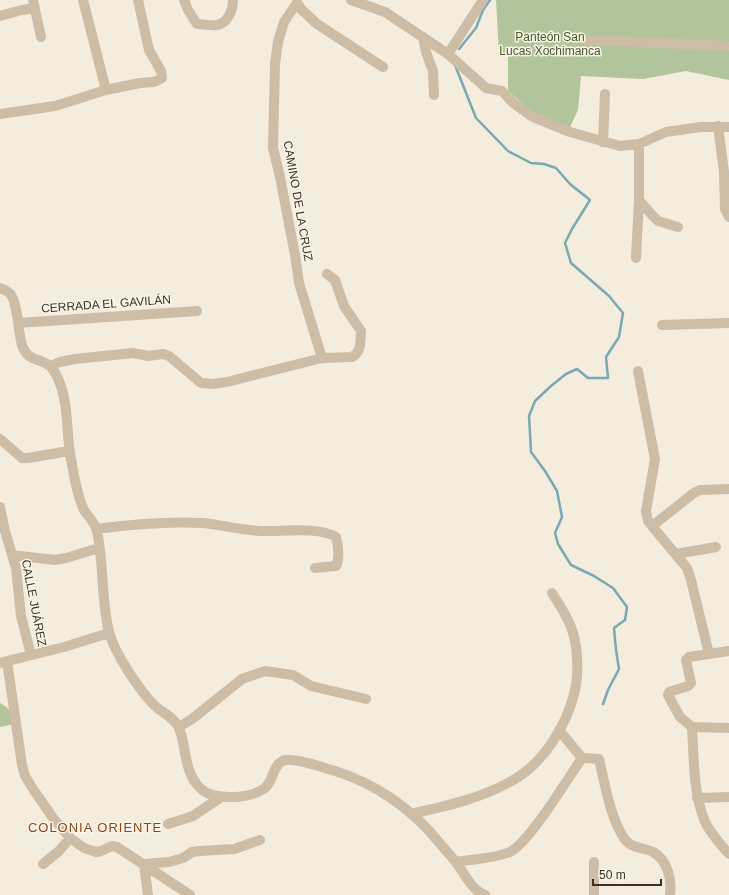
<svg xmlns="http://www.w3.org/2000/svg" width="729" height="895" font-family="Helvetica,sans-serif">
<style>
.green{fill:#b1c49b}
.lines{fill:none;stroke-linecap:round;stroke-linejoin:round}
.stream{stroke:#79a9b3;stroke-width:2.5}
.minor{stroke:#cdbda7;stroke-width:10}
.labels{text-anchor:middle;dominant-baseline:central;stroke-width:3;stroke-linejoin:round;paint-order:stroke}
.park-label{font-size:12px;fill:#42592a;stroke:#fbf5e9}
.street-label{font-size:12px;fill:#393028;stroke:#fbf5e9}
.neighbourhood-label{font-size:13px;letter-spacing:1px;fill:#8d461c;stroke:#fbf5e9}
</style>
<rect width="100%" height="100%" fill="#f4ecdc"/>
<path class="green" d="M496 0H729V80L686 71 643 79 581 76 578 110 570 127 533 113 508 91V55L499 53Z
M0 703C10 708 13 714 14 724L0 727Z"/>
<g class="lines">
<path class="stream" d="M459 49 476 28 483 10 490 0
M455 65 476 118 508 151 531 163 544 164 556 168 570 184 590 200 572 229 565 243 571 263 609 296 623 313 619 337 606 357 608 378H588L577 369 566 374 551 386 535 401 529 416 531 452 545 471 557 491 562 517 555 533 558 544 571 565 594 576 613 588 627 607 625 620 614 628 616 650 619 669 608 690 603 704"/>
<path class="minor" d="M33 0 41 37
M83 0 106 90
M184 0 188 10 197 24C203 24 211 26 217 25 228 23 233 10 233 0
M351 0 385 12 448 54 486 88 502 91 512 102 531 116 570 132 620 146 639 144 666 132 701 127H729
M297 3 284 22 278 42 275 64 273 148 280 177 295 255 299 283 322 358
M297 3 302 10 317 24 383 67
M0 16 22 10 35 8
M423 37 426 52 433 71 434 95
M585 40 729 46
M448 54 483 0
M0 114 55 106 106 90 140 83 154 82 162 78 161 71 149 50 138 0
M718 126 724 172 725 209 729 217
M603 142 605 94
M639 200 652 215 658 221 678 227
M636 258 639 200V144
M0 288C4 290 9 291 11 295 18 305 18 332 22 345 28 362 38 357 50 366 53 369 58 377 59 381 69 404 66 434 71 459 74 475 76 492 83 508 87 516 95 522 97 531 104 564 101 599 109 632 115 654 139 690 155 706 163 713 174 717 179 728 187 747 183 771 200 788 213 801 250 799 265 788 274 780 273 762 286 760 297 758 324 768 335 771 374 783 411 808 437 840 443 847 449 854 455 861 464 872 471 890 485 895
M18 323 197 311
M662 325 729 323
M51 366 60 362 75 359 133 353 148 356 163 354 169 356 201 383 213 384 227 382 322 358 352 357C362 352 360 341 361 331L344 306 335 280 327 274
M638 371 655 459 646 511 648 521 652 526
M0 439 22 458H28L69 451
M0 507 5 531 16 568 21 616 31 655
M96 529C132 524 167 521 203 523 222 525 241 530 260 531 281 532 318 526 336 537 338 545 340 558 336 566L315 568
M676 554 716 547
M12 555 55 560 66 558 99 548
M729 651 689 657 686 660 691 683 688 686 669 692 668 695 680 717 692 727C694 758 693 793 705 822 711 834 720 844 729 854
M709 654 691 580 687 568 652 526 694 493 700 490 729 489
M7 661 22 765 25 776 33 789 53 818 70 838 84 848 96 852 101 851 112 846 117 847 190 895
M0 663 64 647 109 633
M179 727 192 719 242 679 265 671 293 675 311 686 366 699
M692 727 729 728
M559 730 582 758
M582 758 599 759C605 784 610 817 624 838 631 849 643 847 653 852 668 860 672 880 670 895
M697 798 729 797
M411 814C447 806 483 798 515 779 544 762 566 726 574 694 579 677 578 649 573 633 569 618 560 606 552 593
M168 824 193 816 221 797
M456 862C473 859 493 859 510 852 529 843 568 778 582 758
M43 864 59 851 70 838
M148 895 144 864 169 862 183 858 192 852 200 851 234 849 260 840
M594 895V862"/>
</g>
<g class="labels">
<g class="park-label">
<text x="550" y="37">Panteón San<tspan x="550" dy="14">Lucas Xochimanca</tspan></text>
</g>
<g class="street-label">
<text transform="translate(298 201) rotate(80)">CAMINO DE LA CRUZ</text>
<text transform="translate(106 304) rotate(-4)">CERRADA EL GAVILÁN</text>
<text transform="translate(34 603) rotate(79)">CALLE JUÁREZ</text>
</g>
<g class="neighbourhood-label">
<text x="95" y="827">COLONIA ORIENTE</text>
</g>
</g>
<path d="M593 879v6h68v-6" fill="none" stroke="#393028" stroke-width="2"/>
<text x="599" y="879" font-size="12" fill="#393028" stroke="#fbf5e9" stroke-width="3" paint-order="stroke">50 m</text>
</svg>
